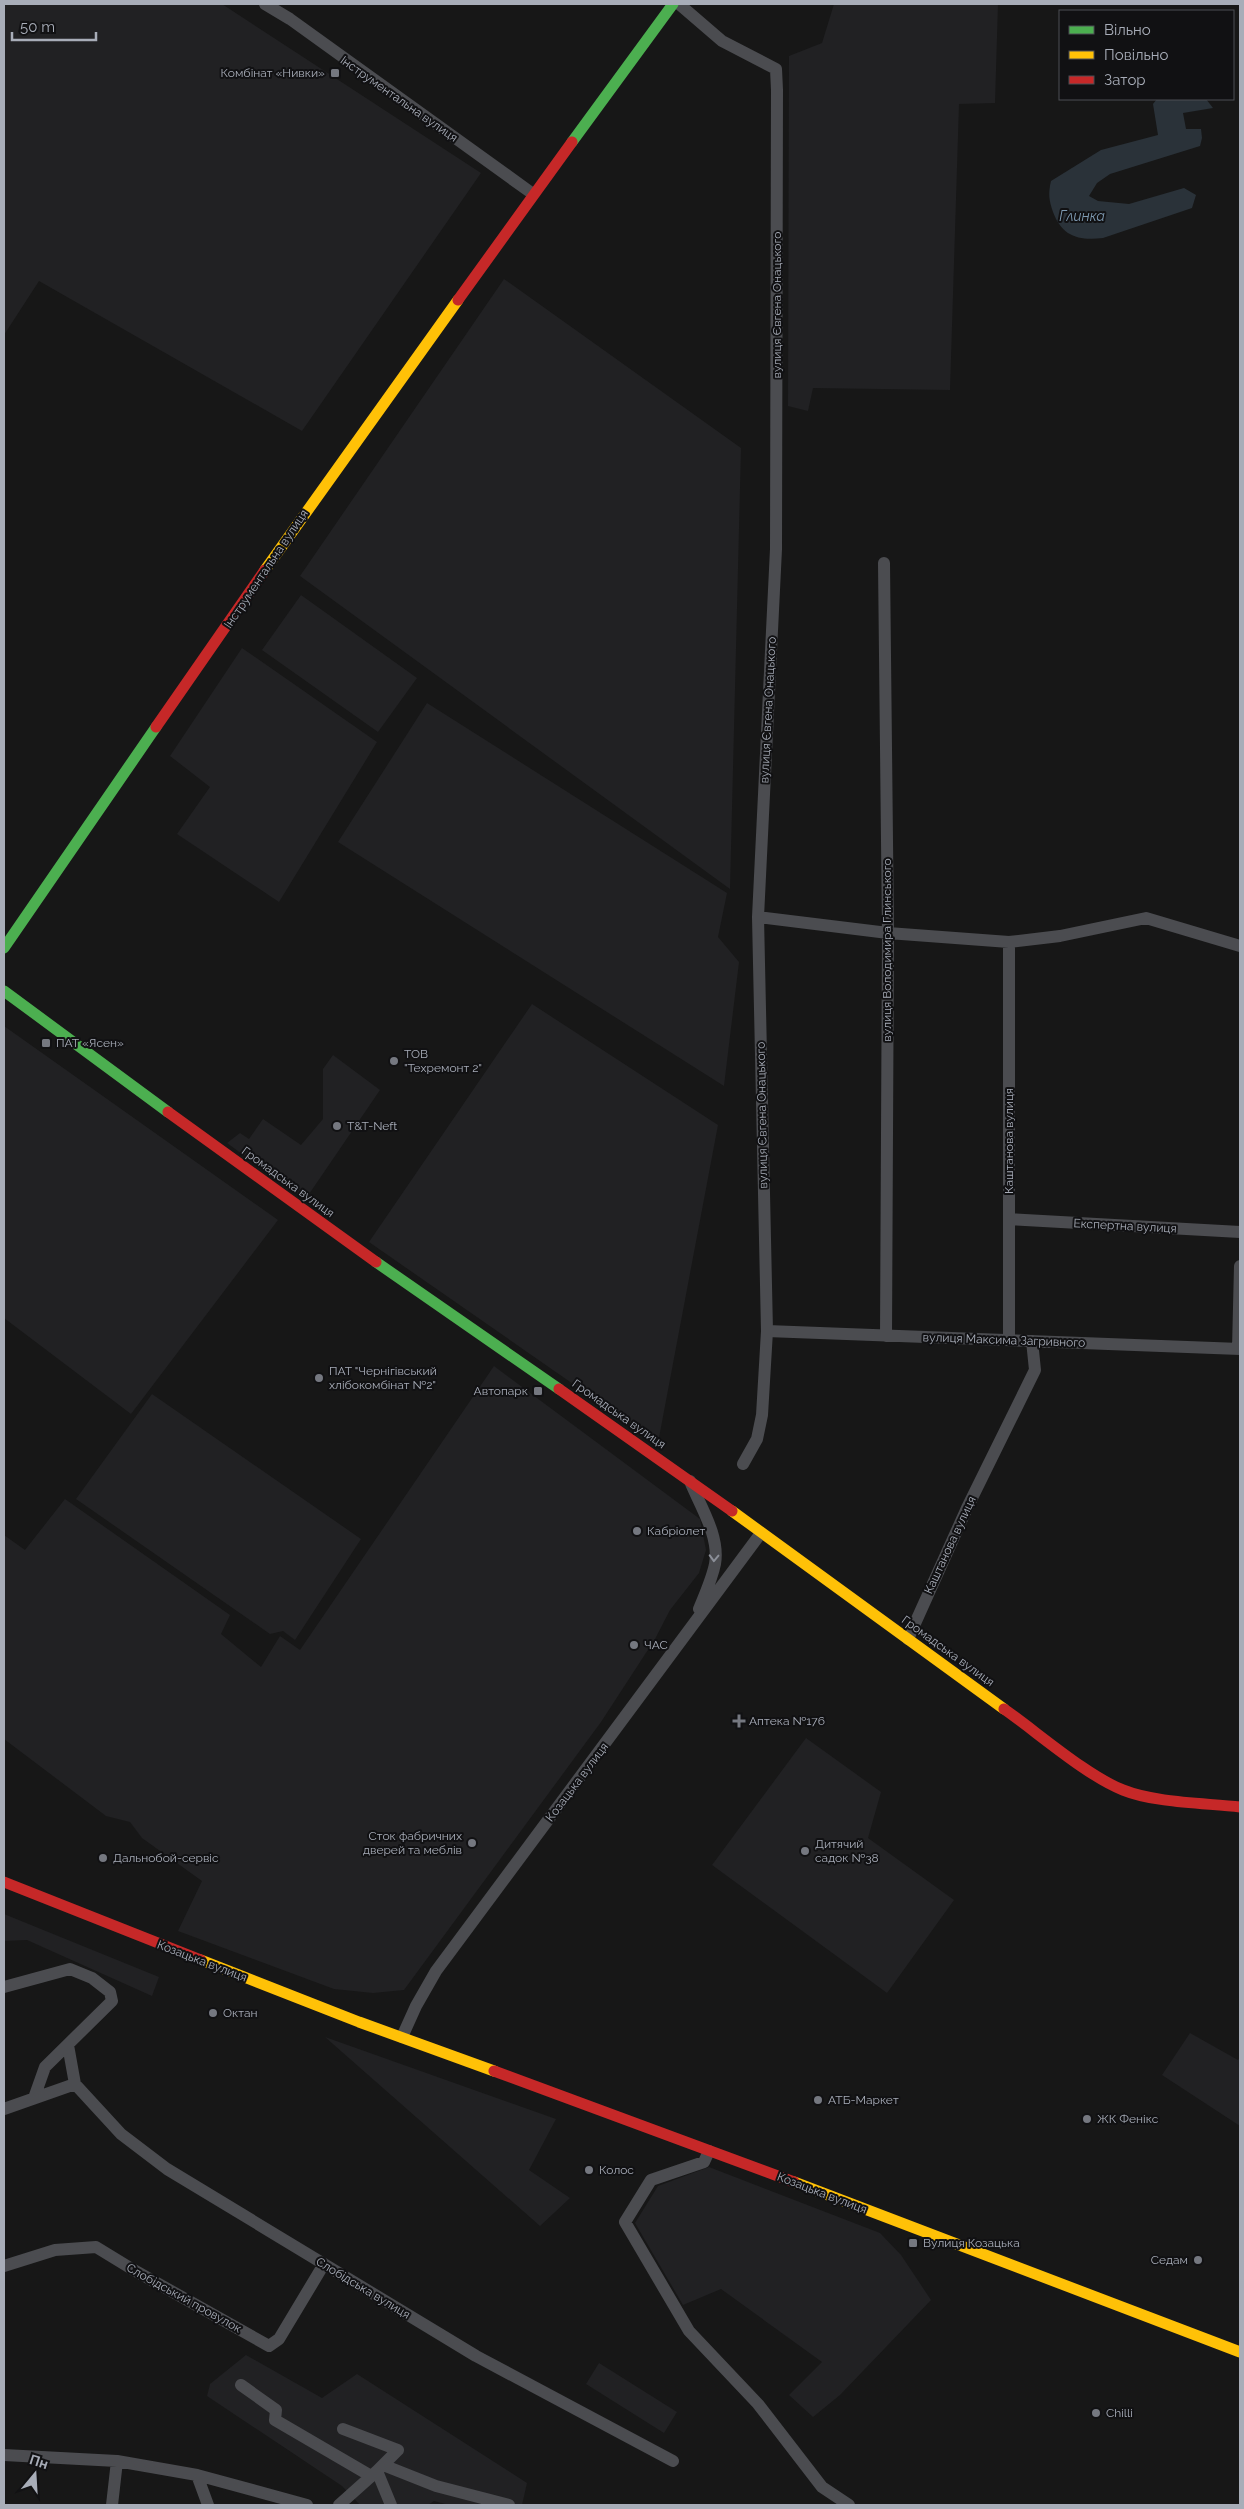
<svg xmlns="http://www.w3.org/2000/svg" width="1244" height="2509" font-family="Raleway,sans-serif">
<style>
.built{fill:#212123}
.water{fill:#2a3239}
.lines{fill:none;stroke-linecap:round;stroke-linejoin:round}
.street{stroke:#4b4c50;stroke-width:12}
.fast{stroke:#4caf50;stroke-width:11}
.slow{stroke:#ffc107;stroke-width:11}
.jam{stroke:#c62828;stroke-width:11}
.oneway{stroke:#8c9099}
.poi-dot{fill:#757880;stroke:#111113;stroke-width:2}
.labels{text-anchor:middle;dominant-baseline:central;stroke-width:4;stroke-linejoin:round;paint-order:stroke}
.poi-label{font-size:12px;fill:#a8adb8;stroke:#111113;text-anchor:start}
.street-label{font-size:12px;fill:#a8adb8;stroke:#111113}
.water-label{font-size:14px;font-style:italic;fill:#7f9bb3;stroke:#111113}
</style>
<rect width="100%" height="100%" fill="#171717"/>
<path class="built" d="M4 4H222L481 173 302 431 39 281 4 335Z
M834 4H998L995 103 959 104 950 390 813 388 808 411 788 406 789 56 822 43Z
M504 279 741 448 730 889 300 576Z
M301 595 417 678 378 732 262 650Z
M242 648 377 742 279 902 177 834 210 787 170 756Z
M427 703 727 893 718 937 739 962 724 1086 338 842Z
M532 1004 718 1125 658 1443 369 1242Z
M4 1026 278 1220 131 1414 4 1318Z
M333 1055 380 1090 305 1200 227 1143 240 1133 249 1139 263 1119 301 1145 323 1119V1069Z
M494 1366 700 1519 706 1550 699 1573 670 1610 655 1639 601 1722 404 1990 373 1993 334 1989 178 1931 202 1881 142 1838 130 1822 106 1816 4 1739V1535L25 1550 65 1499 230 1615 221 1634 261 1667 280 1636 300 1650Z
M152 1394 361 1539 295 1640 283 1631 270 1634 76 1499Z
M806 1738 881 1792 868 1838 954 1900 887 1993 712 1865Z
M4 1914 159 1977 152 1996 27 1940 4 1941Z
M1190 2033 1238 2060 1240 2057V2126L1162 2075Z
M325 2037 556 2119 529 2170 570 2198 540 2226Z
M709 2167 880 2233 901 2255 931 2300 840 2395 813 2417 789 2395 822 2362 721 2289 683 2305 635 2223 658 2186Z
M246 2355 322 2398 357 2374 527 2483 522 2505H449L434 2501 428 2505H360L342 2486 207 2396 210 2384Z
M599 2363 677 2412 664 2433 586 2384Z"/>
<path class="water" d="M1157 99H1206L1213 108 1183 113 1186 129H1201L1202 138 1200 146 1110 174 1097 183 1089 196 1098 201 1129 204 1184 188 1196 195 1192 208 1103 238C1078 241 1062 236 1053 212 1049 200 1048 194 1051 181L1101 150 1158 135 1153 104Z"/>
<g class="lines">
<path class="street" d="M265 4 290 19 533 194
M679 4 722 41 776 69 777 90 776 549 758 917 767 1331 762 1415 757 1439 743 1464
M884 563 888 933 886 1336
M758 917 888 933 1009 942 1060 936 1146 918 1240 946
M1009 942V1340
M1009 1219 1240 1232
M767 1331 1240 1349
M1238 1349 1240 1266
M690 1481C700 1506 720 1536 715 1564 712 1579 705 1594 699 1609
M908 1639 967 1508 1035 1370 1032 1341
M4 1987 70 1969 92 1978 110 1992 112 2001 45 2067 34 2098
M402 2037 416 2006 436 1971 761 1533
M68 2045 75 2084 121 2134 167 2169 476 2356 673 2461
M4 2109 75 2084
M709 2151 704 2162 651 2180 625 2222 689 2331 758 2404 822 2487 849 2505
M4 2266 55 2250 96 2247 132 2269 269 2346 279 2339 324 2264
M241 2385 276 2410 275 2420 371 2476
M343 2429 398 2450 377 2471
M4 2455 117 2461 197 2475 208 2505
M383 2465 436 2486 509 2505
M197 2475 307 2505
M112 2505 117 2461
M339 2505 377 2471 391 2505"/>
<path class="fast" d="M572 142 673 4
M4 948 156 727
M4 991 168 1112
M376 1262 559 1389"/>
<path class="slow" d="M265 570 458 300
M732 1511 1004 1709
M201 1960 359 2022 494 2071
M794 2182 1240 2352"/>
<path class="jam" d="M458 300 572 142
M156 727 265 570
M168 1112 376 1262
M559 1389 732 1511
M1004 1709C1037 1732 1087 1776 1123 1790 1155 1803 1205 1803 1240 1807
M4 1882 201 1960
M494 2071 794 2182"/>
</g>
<defs><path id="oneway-chevron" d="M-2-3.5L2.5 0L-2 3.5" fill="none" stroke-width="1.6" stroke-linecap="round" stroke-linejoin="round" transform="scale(1.25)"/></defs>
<use class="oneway" href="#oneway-chevron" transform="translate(714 1558) rotate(92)"/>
<g class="poi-dot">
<rect x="330" y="68" width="10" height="10" rx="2.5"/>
<rect x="41" y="1038" width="10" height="10" rx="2.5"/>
<circle cx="394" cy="1061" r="5"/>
<circle cx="337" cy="1126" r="5"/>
<circle cx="319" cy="1378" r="5"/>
<rect x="533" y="1386" width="10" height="10" rx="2.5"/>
<circle cx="637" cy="1531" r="5"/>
<circle cx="634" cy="1645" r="5"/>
<path d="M736.5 1713.5h5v5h5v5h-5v5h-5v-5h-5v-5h5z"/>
<circle cx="472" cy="1843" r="5"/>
<circle cx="805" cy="1851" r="5"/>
<circle cx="103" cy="1858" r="5"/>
<circle cx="213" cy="2013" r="5"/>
<circle cx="818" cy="2100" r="5"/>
<circle cx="1087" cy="2119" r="5"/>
<circle cx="589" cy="2170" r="5"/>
<rect x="908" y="2238" width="10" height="10" rx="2.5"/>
<circle cx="1198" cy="2260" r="5"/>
<circle cx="1096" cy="2413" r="5"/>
</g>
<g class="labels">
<g class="poi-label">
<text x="325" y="73" text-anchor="end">Комбінат «Нивки»</text>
<text x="56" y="1043">ПАТ «Ясен»</text>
<text x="404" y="1054">ТОВ<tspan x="404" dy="14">"Техремонт 2"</tspan></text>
<text x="347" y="1126">T&amp;T-Neft</text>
<text x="329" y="1371">ПАТ "Чернігівський<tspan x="329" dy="14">хлібокомбінат №2"</tspan></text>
<text x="528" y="1391" text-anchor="end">Автопарк</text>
<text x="647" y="1531">Кабріолет</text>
<text x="644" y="1645">ЧАС</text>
<text x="749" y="1721">Аптека №176</text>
<text x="462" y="1836" text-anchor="end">Сток фабричних<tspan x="462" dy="14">дверей та меблів</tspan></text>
<text x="815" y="1844">Дитячий<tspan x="815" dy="14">садок №38</tspan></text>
<text x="113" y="1858">Дальнобой-сервіс</text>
<text x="223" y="2013">Октан</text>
<text x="828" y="2100">АТБ-Маркет</text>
<text x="1097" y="2119">ЖК Фенікс</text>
<text x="599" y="2170">Колос</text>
<text x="923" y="2243">Вулиця Козацька</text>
<text x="1188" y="2260" text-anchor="end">Седам</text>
<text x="1106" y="2413">Chilli</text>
</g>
<g class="street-label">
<text transform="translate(399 99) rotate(35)">Інструментальна вулиця</text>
<text transform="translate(777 305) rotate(-90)">вулиця Євгена Онацького</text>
<text transform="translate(266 569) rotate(-56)">Інструментальна вулиця</text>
<text transform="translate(768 710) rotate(-87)">вулиця Євгена Онацького</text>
<text transform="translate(887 950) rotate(-90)">вулиця Володимира Глинського</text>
<text transform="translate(762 1115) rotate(-91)">вулиця Євгена Онацького</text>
<text transform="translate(1009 1141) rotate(-90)">Каштанова вулиця</text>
<text transform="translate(288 1182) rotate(36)">Громадська вулиця</text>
<text transform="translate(1125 1226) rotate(3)">Експертна вулиця</text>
<text transform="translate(1004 1340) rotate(2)">вулиця Максима Загривного</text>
<text transform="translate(619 1414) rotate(35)">Громадська вулиця</text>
<text transform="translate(950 1545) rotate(-65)">Каштанова вулиця</text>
<text transform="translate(948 1651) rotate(36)">Громадська вулиця</text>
<text transform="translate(577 1782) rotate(-53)">Козацька вулиця</text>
<text transform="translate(202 1961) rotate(21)">Козацька вулиця</text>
<text transform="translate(822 2193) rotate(21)">Козацька вулиця</text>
<text transform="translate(363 2288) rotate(31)">Слобідська вулиця</text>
<text transform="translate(184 2298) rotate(29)">Слобідський провулок</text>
</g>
<g class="water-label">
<text x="1082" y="216">Глинка</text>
</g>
</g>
<rect width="1244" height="2509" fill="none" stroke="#a8adb8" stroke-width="10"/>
<rect x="1059" y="10" width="175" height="90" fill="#111113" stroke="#4d4f55"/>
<rect x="1069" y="26" width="25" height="8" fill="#4caf50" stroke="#4d4f55"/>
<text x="1104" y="35" font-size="15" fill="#a8adb8">Вільно</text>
<rect x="1069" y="51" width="25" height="8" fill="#ffc107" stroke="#4d4f55"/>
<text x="1104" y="60" font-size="15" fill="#a8adb8">Повільно</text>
<rect x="1069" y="76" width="25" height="8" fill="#c62828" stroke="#4d4f55"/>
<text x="1104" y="85" font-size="15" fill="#a8adb8">Затор</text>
<g transform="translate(35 2474) rotate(18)" stroke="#111113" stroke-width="4" paint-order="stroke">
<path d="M0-4L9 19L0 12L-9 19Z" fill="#a8adb8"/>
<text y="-8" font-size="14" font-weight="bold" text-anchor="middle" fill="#a8adb8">Пн</text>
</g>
<path d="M12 32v8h84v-8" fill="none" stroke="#a8adb8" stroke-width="2.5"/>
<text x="20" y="32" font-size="15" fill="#a8adb8" stroke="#111113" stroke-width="4" paint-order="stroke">50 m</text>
</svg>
